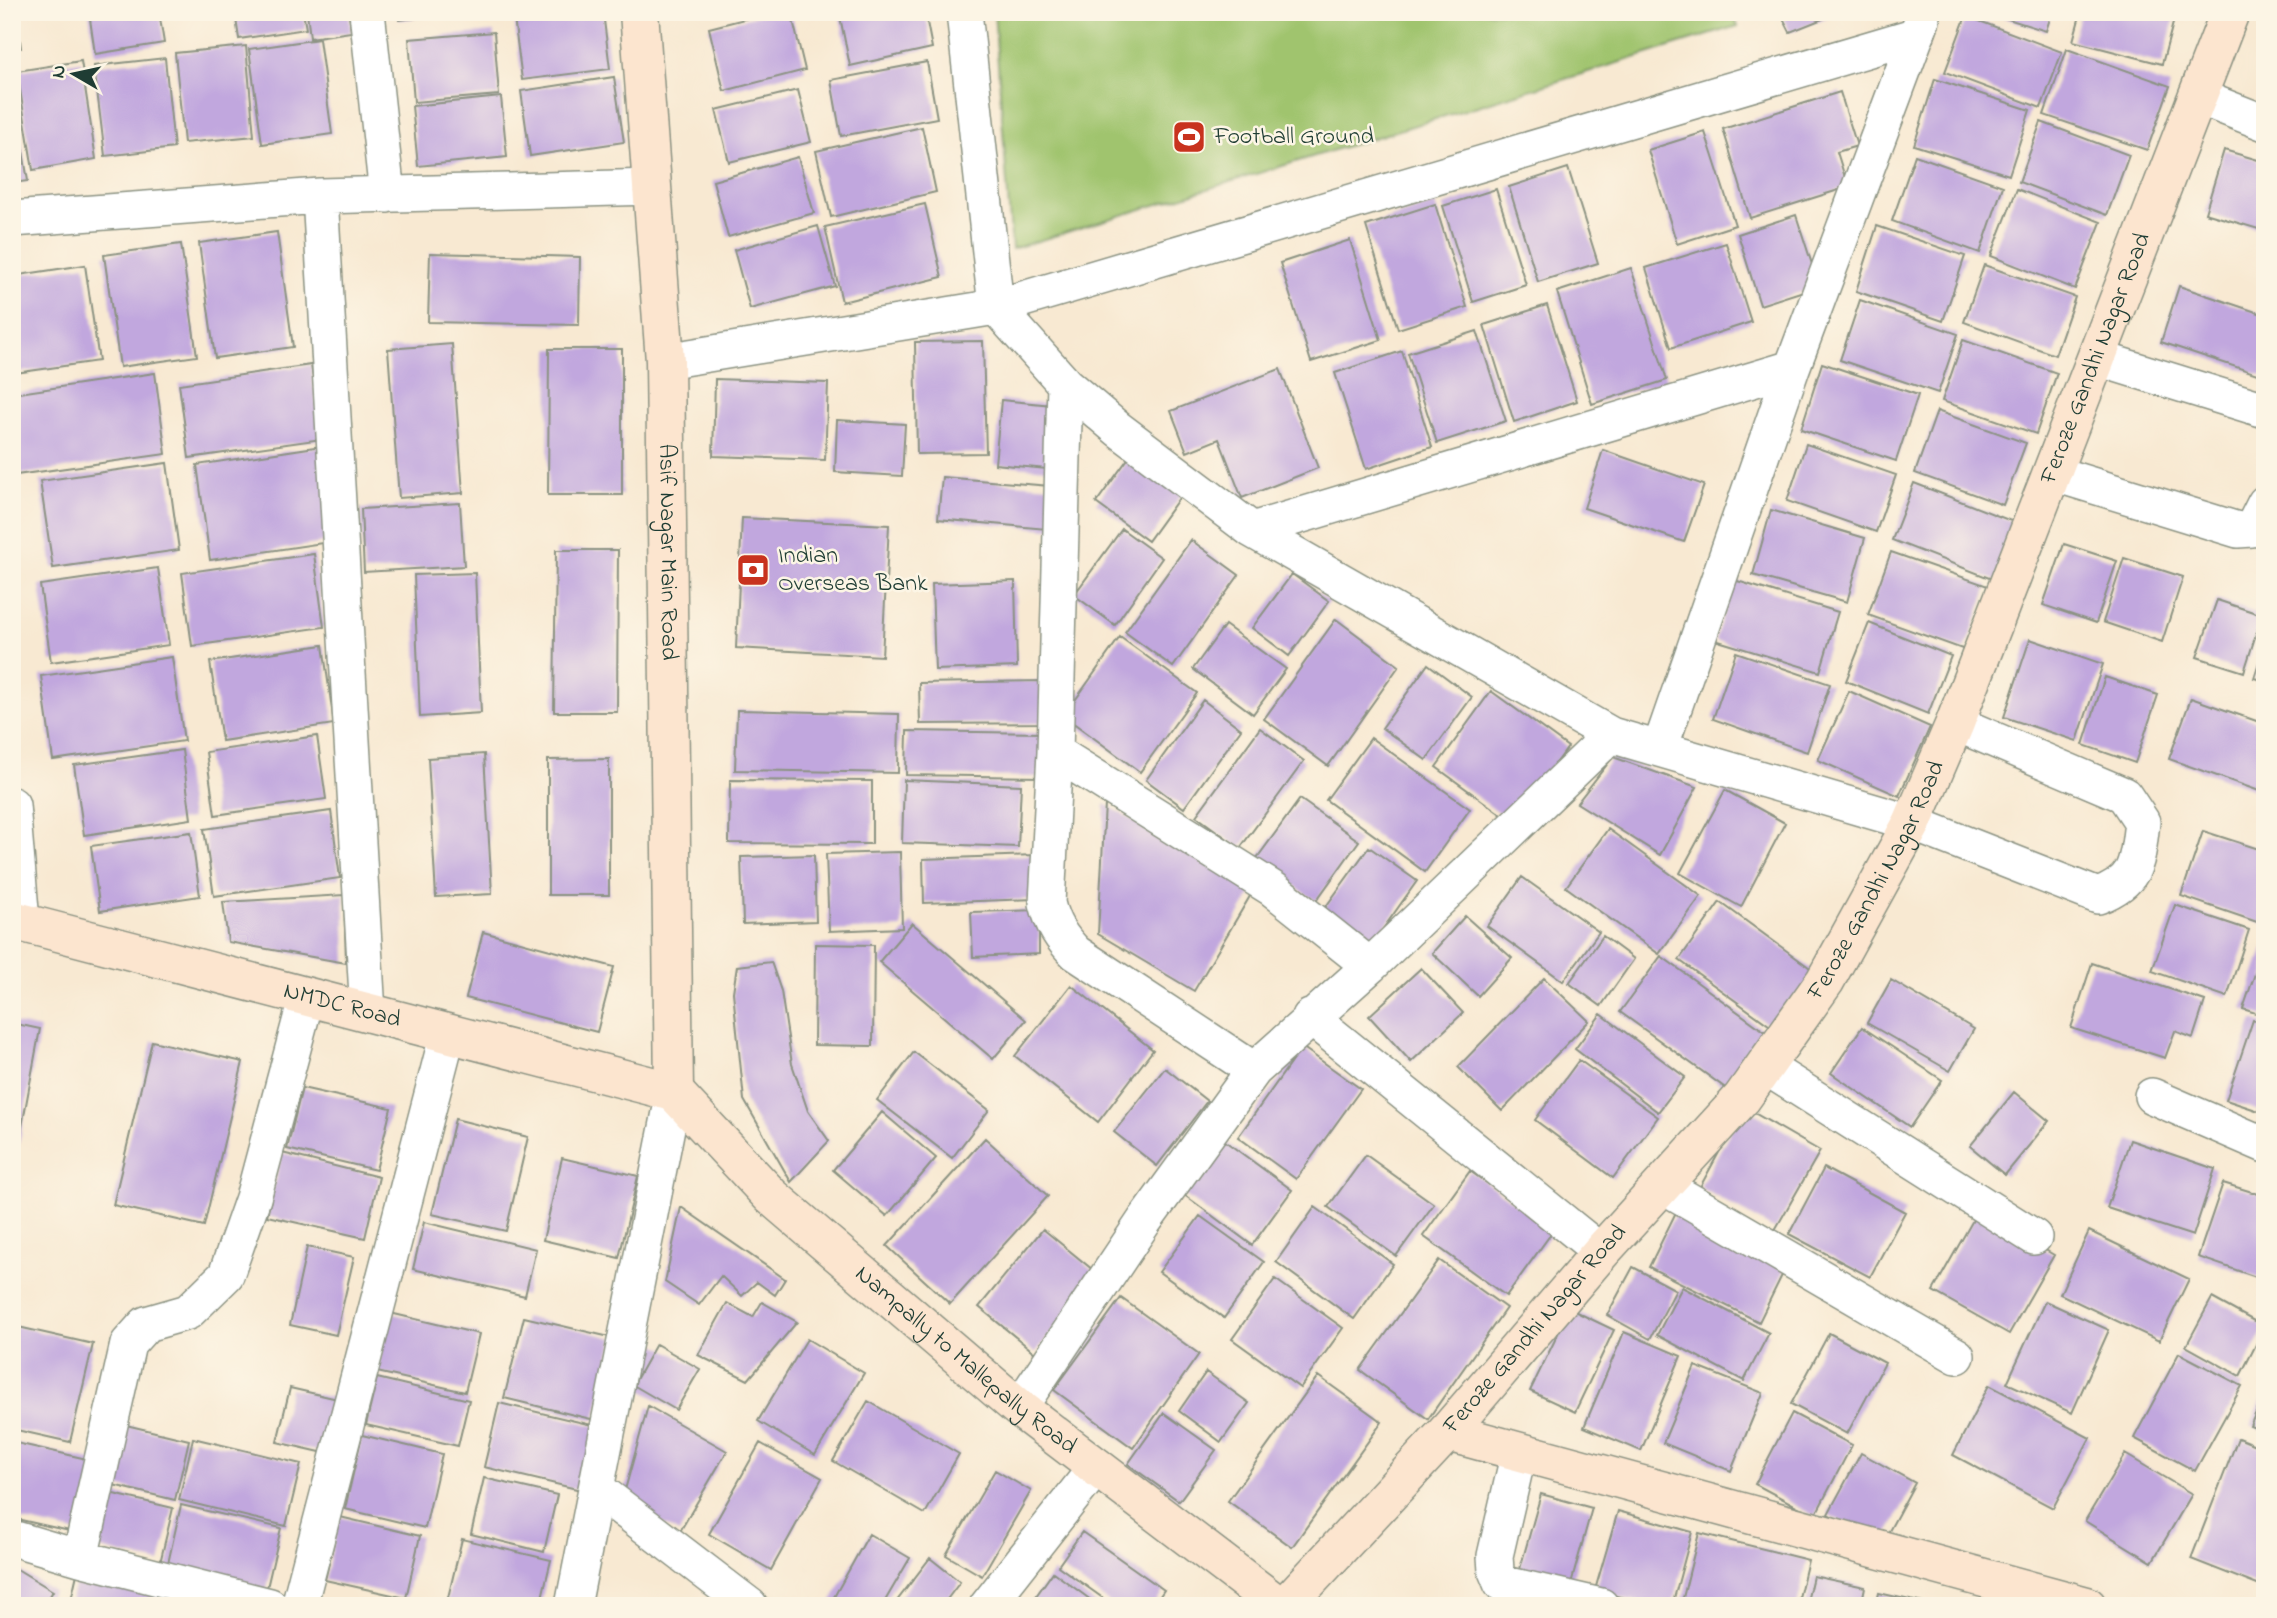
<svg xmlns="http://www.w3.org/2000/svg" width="2277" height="1618" font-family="'Indie Flower',sans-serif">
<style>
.grass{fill:#a0c46e;stroke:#608051;stroke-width:2}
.building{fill:#c1a7de}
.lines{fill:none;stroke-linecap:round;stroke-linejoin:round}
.street-casing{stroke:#8c9383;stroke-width:38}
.secondary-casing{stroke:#8c9383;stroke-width:41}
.street{stroke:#fff;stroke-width:35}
.secondary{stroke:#fce5cf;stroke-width:38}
.labels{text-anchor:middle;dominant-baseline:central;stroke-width:5;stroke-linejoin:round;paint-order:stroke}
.poi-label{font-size:24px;fill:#1f3d34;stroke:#fcf5e5;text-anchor:start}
.street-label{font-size:24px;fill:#1f3d34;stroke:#fcf5e5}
</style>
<rect width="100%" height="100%" fill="#fcf5e5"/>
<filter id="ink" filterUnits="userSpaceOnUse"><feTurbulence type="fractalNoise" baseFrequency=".0143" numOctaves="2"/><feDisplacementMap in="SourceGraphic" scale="14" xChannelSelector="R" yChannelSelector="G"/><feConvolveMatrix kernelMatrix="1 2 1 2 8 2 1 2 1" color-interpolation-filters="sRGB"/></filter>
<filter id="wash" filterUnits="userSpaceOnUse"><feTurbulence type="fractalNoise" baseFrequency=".00686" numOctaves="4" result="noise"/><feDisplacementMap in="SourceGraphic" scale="28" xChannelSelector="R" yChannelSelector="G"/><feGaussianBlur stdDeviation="1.57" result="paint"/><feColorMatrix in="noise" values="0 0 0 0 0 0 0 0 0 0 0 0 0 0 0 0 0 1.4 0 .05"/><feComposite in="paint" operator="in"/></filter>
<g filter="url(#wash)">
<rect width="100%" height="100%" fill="#f8e9d2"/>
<path class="grass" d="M994 12H1732L1738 26 1012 249Z"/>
<g id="blocks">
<path class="building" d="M12 12H16L21 48 12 50Z
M89 12H159L164 43 95 54Z
M235 12H303L306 29 239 39Z
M307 12H349L351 32 310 38Z
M398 12H453V14L399 20Z
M556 12H603L610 69 522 80 514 18Z
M772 12H791L805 70 724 91 709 28Z
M839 12H925L932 48 850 66Z
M1780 12H1840L1790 32Z
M1986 12H2052L2046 31Z
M2081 12H2176L2162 64 2073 41Z
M1966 16 2062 52 2041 108 1945 72Z
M494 32 499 95 414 102 409 39Z
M319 39 332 134 262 144 249 49Z
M246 46 254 136 184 143 175 53Z
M2067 49 2170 86 2147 150 2044 115Z
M165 58 174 148 105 156 94 66Z
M81 61 96 159 33 170 17 71Z
M927 62 937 118 841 136 831 80Z
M614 77 624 142 530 156 521 91Z
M1935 79 2030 110 2009 175 1914 145Z
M12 87 28 181 12 183Z
M798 90 811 142 729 162 716 110Z
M1840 92 1857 146 1837 152 1848 187 1750 218 1723 129Z
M501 97 507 157 418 166 412 106Z
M2041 122 2129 155 2107 215 2019 182Z
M922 127 936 192 831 217 816 151Z
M1705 132 1735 225 1677 244 1648 150Z
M2224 150 2265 162V231L2205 213Z
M1915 155 2003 186 1980 253 1892 221Z
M798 157 814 213 728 237 713 181Z
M1568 168 1598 263 1538 282 1509 187Z
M1496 189 1526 285 1473 302 1443 206Z
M2017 189 2101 222 2075 289 1991 256Z
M925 204 942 277 842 302 825 227Z
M1435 204 1467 307 1398 329 1366 226Z
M1796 215 1819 286 1760 305 1738 234Z
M818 226 835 286 750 309 734 250Z
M1877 226 1965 256 1943 321 1856 291Z
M277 232 293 347 215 358 199 243Z
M1350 240 1381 340 1311 362 1280 263Z
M1726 243 1751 322 1671 348 1646 268Z
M181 244 197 356 120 367 104 255Z
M430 253 580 257 579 325 428 322Z
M85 265 99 361 15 373 12 276Z
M1984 265 2075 297 2055 355 1964 322Z
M1631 268 1667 380 1592 404 1557 292Z
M2179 286 2265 315 2263 376 2161 342Z
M1860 300 1958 334 1938 393 1840 360Z
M1547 305 1577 401 1514 422 1484 325Z
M1477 331 1506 421 1437 443 1408 353Z
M1963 340 2057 373 2036 434 1942 401Z
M983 341 986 453 917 454 915 342Z
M452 344 463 493 399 498 388 349Z
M549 349H622V495H548Z
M1402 351 1432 447 1366 469 1335 373Z
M1822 363 1918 395 1896 461 1801 429Z
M311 365 322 439 189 458 179 384Z
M1280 369 1318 468 1242 498 1219 439 1187 452 1171 411Z
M155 373 166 454 16 475 12 394Z
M715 379 828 383 825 460 713 456Z
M1001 400 1063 406 1057 470 995 464Z
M1937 411 2026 443 2003 505 1915 473Z
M837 420 905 424 902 476 835 472Z
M1806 444 1896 475 1876 532 1787 501Z
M322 446 336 541 210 560 197 465Z
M1135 449 1187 487 1148 541 1096 503Z
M1603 450 1704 485 1684 542 1584 508Z
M167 463 179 550 53 568 40 481Z
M942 477 1062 487 1058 530 938 519Z
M1914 483 2024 526 2002 583 1892 540Z
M460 503 464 566 364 572 361 509Z
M1771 510 1865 538 1847 602 1753 575Z
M742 518 889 525 882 656 736 648Z
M1122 529 1162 558 1115 625 1074 595Z
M1191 540 1239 575 1173 667 1125 632Z
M2064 544 2117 561 2096 623 2043 605Z
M556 550H618L617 712H554Z
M1891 552 1988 586 1965 650 1868 615Z
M314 554 324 627 192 646 182 573Z
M2124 558 2183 577 2162 642 2103 622Z
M158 568 169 645 51 662 40 585Z
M475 573 481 713 420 717 414 575Z
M1292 574 1329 601 1289 656 1252 628Z
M1734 580 1838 612 1820 672 1715 640Z
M1015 581 1017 667 935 670 932 584Z
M2217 600 2262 615 2244 672 2197 657Z
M1336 619 1399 666 1328 766 1264 719Z
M1869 623 1951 656 1928 714 1846 681Z
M1225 625 1286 669 1253 714 1193 669Z
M1120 637 1197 693 1140 772 1064 716Z
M2030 639 2103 664 2077 741 2004 717Z
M323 645 334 724 222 741 210 662Z
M2264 647H2265V681L2254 678Z
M1736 652 1830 684 1807 752 1713 719Z
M172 657 184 741 53 760 41 676Z
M1428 664 1472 697 1426 760 1382 728Z
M2105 677 2158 695 2135 763 2083 745Z
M1046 681 1047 723 920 724 919 683Z
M1491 691 1568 747 1513 823 1436 767Z
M1849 691 1930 727 1899 796 1818 760Z
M2191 698 2265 724V793L2169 759Z
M1203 700 1241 729 1184 808 1146 780Z
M737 710 899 714 898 773 735 770Z
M1260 728 1304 761 1240 848 1196 816Z
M907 731 1043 733 1042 777 906 775Z
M317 736 326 799 215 815 206 752Z
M1371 738 1470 809 1425 872 1326 800Z
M182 750 191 819 84 835 74 765Z
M484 754 492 894 436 897 428 758Z
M1613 757 1697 787 1660 855 1577 803Z
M609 759V895H548V760Z
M730 780 872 781V844L729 843Z
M904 780 1021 785 1018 847 902 843Z
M1725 790 1785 823 1741 907 1680 873Z
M1300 799 1359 841 1316 901 1257 858Z
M1105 804 1253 891 1194 991 1098 934Z
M331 811 340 878 214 896 204 829Z
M1608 829 1701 896 1659 954 1566 887Z
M2203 831 2265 851 2263 924 2181 896Z
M191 832 200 896 100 911 91 846Z
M1369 847 1417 881 1370 947 1322 912Z
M900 852 902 928 829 931 826 854Z
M814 855 816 921 743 924 741 857Z
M1035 855 1036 899 924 903 923 859Z
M1522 877 1599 932 1563 981 1487 926Z
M344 895 346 963 228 942 223 902Z
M1720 902 1821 976 1780 1033 1679 960Z
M2175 905 2249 930 2227 997 2152 971Z
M1039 910V954L973 957 971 912Z
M1465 916 1512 958 1478 996 1432 953Z
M912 923 1026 1020 993 1059 879 962Z
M483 932 614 967 597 1032 466 998Z
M1603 936 1634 959 1601 1006 1569 983Z
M815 944 874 945 873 1046 814 1045Z
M2264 947H2265V1016L2243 1009Z
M1661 956 1771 1036 1731 1092 1620 1012Z
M771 962 781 991 792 1064 808 1111 829 1141 791 1182 744 1100 733 992 737 966Z
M2092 963 2205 1001 2193 1038 2175 1031 2165 1058 2071 1028Z
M1421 968 1463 1013 1411 1062 1369 1016Z
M1544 978 1589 1021 1502 1111 1458 1067Z
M1891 980 1974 1029 1950 1071 1867 1023Z
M1071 985 1153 1050 1098 1122 1015 1056Z
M1601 1014 1685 1077 1658 1112 1575 1049Z
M2253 1020 2265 1024V1113L2226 1100Z
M12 1023 40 1029 14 1170H12Z
M1862 1027 1942 1080 1910 1127 1831 1073Z
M152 1041 243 1062 204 1226 113 1205Z
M1302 1047 1361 1089 1296 1179 1238 1137Z
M914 1052 989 1110 952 1158 877 1100Z
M1579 1060 1658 1117 1613 1178 1535 1120Z
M1165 1068 1207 1101 1157 1166 1114 1132Z
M302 1088 391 1108 376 1170 287 1149Z
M2014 1092 2049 1121 2005 1175 1970 1146Z
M1744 1107 1820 1151 1775 1230 1700 1187Z
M882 1112 936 1158 887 1216 833 1170Z
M455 1119 528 1137 506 1231 432 1214Z
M1218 1136 1292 1190 1252 1245 1179 1191Z
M985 1138 1048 1196 950 1304 887 1246Z
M2130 1140 2215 1169 2193 1236 2107 1208Z
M282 1153 379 1177 365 1238 267 1216Z
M1366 1155 1434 1204 1396 1256 1328 1207Z
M562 1158 638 1176 619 1258 543 1240Z
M1824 1168 1905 1212 1870 1277 1789 1234Z
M1470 1171 1553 1231 1506 1296 1423 1236Z
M2223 1183 2265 1196V1280L2198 1257Z
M681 1207 785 1279 775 1295 757 1282 742 1296 721 1276 699 1305 665 1282Z
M1315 1207 1393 1264 1354 1319 1276 1262Z
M1678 1208 1788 1263 1759 1322 1649 1267Z
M1978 1211 2054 1255 2009 1334 1933 1291Z
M1200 1216 1264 1262 1224 1318 1159 1272Z
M424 1222 536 1249 525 1296 413 1269Z
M1043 1229 1099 1275 1035 1353 979 1307Z
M2089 1231 2189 1279 2159 1341 2060 1294Z
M307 1247 354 1257 336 1335 290 1325Z
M1439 1260 1506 1308 1428 1419 1360 1370Z
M1633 1267 1676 1290 1650 1339 1607 1315Z
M1275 1279 1343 1328 1300 1388 1232 1339Z
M1682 1287 1769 1333 1744 1381 1657 1335Z
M1121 1298 1199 1354 1133 1448 1054 1390Z
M2212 1298 2265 1327 2240 1376 2186 1346Z
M2045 1301 2109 1330 2072 1413 2007 1383Z
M762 1302 797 1322 748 1380 698 1355 727 1303 753 1317Z
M1570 1309 1614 1330 1575 1412 1530 1391Z
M390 1313 479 1334 465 1392 377 1372Z
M524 1317 614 1338 595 1420 504 1398Z
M14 1326 93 1344 70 1442 12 1429Z
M1624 1332 1681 1356 1641 1451 1584 1427Z
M1829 1333 1885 1363 1847 1434 1791 1404Z
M807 1339 864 1373 815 1455 758 1421Z
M656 1344 700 1369 676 1410 633 1385Z
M2179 1353 2242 1386 2195 1471 2134 1438Z
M1695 1366 1763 1393 1731 1471 1663 1443Z
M1206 1372 1249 1403 1221 1442 1179 1411Z
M1318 1376 1382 1422 1292 1547 1228 1501Z
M377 1378 469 1400 458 1446 366 1425Z
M1989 1385 2090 1438 2053 1508 1953 1455Z
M290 1388 342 1400 329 1454 277 1442Z
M2265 1392V1432L2250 1426Z
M868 1401 959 1454 925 1514 833 1461Z
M499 1403 596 1426 581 1490 484 1467Z
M648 1406 727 1451 679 1533 622 1501Z
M1164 1413 1216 1450 1179 1501 1128 1464Z
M1792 1413 1852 1445 1815 1516 1755 1484Z
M126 1425 189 1440 175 1500 113 1485Z
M362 1435 442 1454 425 1528 345 1509Z
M193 1438 301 1464 286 1526 179 1500Z
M2238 1438 2265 1449V1588L2191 1559Z
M12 1442 100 1462 83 1534 12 1518Z
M760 1443 822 1478 771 1570 709 1534Z
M1861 1453 1915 1483 1882 1544 1828 1514Z
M2125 1454 2192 1494 2152 1562 2085 1521Z
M995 1470 1031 1491 982 1576 946 1555Z
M484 1478 557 1495 544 1552 471 1534Z
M105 1492 173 1508 160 1563 92 1547Z
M1541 1494 1592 1508 1569 1591 1518 1576Z
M181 1505 281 1528 266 1592 167 1568Z
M1618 1511 1692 1532 1672 1606H1652L1595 1590Z
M340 1517 420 1536 406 1598 325 1580Z
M1082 1532 1164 1590 1153 1606H1114L1058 1566Z
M1699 1533 1808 1560 1797 1606H1681Z
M869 1534 910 1558 882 1606H829Z
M462 1539 551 1560 540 1606H446Z
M930 1558 960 1582 942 1606H893Z
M80 1561 182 1596 181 1606H73L70 1604Z
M12 1566 53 1591 44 1606H12Z
M1053 1572 1099 1606H1029Z
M1813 1576 1865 1587 1861 1606H1806Z
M1879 1593 1932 1605V1606H1876Z"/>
</g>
</g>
<g filter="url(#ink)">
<use href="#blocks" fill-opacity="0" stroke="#8c9383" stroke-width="2"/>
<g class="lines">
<defs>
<path id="street" d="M367 12 387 195
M964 12 996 307 1065 384 1118 429 1252 530 1611 735 1912 823 2098 896C2139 880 2137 861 2142 822L2124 795 1955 723
M2199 97 2265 123
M320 196 368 1013
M12 219 320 196 653 187
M2097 358 2265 410
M665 361 996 307 1917 35
M1065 384 1055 752 1047 903C1052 924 1061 938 1076 953L1254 1070
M2052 473 2238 530 2252 529 2265 503
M1252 530 1792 368
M1660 748 1792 368 1922 20
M1055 752 1273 889 1370 966
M12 805 22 922
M1310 1017 1601 1252
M1764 1066 2034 1237
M2152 1096 2265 1145
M1662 1185 1957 1356
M1019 1408 1145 1220 1254 1070 1370 966 1611 735
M1519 1452 1495 1556 1496 1571 1501 1583 1601 1606
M597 1489 750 1606
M12 1538 80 1558 270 1606
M80 1558 128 1344 146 1324 188 1312 226 1275 253 1198 307 996
M299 1606 448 1033
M573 1606 674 1092
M987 1606 1097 1466"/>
<g id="secondary">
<path id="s1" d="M639 12 665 361 674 1092"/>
<path id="s2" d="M12 920 674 1092"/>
<path id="s3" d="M674 1092 771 1196 1019 1408 1279 1606"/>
<path d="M1447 1432 2087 1606"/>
<path id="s4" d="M1285 1606 1447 1432 1601 1252 1742 1098 1825 981 1912 823 1955 723 2230 12"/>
</g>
</defs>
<use href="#street" class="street-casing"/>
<use href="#secondary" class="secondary-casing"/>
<use href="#street" class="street"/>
<use href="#secondary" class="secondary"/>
</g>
</g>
<defs>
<symbol id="stadium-square" viewBox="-11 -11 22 22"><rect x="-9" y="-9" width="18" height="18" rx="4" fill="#c8321e" stroke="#fcf5e5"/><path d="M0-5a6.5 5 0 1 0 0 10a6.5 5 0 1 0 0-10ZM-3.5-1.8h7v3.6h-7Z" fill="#fff"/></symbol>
<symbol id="bank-square" viewBox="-11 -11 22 22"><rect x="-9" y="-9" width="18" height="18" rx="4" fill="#c8321e" stroke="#fcf5e5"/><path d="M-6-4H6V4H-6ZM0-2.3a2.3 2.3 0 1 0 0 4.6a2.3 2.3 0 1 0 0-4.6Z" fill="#fff"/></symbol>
</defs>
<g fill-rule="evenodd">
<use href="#stadium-square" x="1170" y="118" width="38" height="38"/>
<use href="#bank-square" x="734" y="551" width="38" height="38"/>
</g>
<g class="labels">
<g class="poi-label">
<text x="1214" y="137">Football Ground</text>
<text x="778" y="556">Indian<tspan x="778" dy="28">Overseas Bank</tspan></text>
</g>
<g class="street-label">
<text stroke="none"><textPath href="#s4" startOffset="1507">Feroze Gandhi Nagar Road</textPath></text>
<text stroke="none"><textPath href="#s1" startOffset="541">Asif Nagar Main Road</textPath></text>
<text stroke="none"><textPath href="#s4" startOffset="940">Feroze Gandhi Nagar Road</textPath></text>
<text stroke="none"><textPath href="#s2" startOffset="341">NMDC Road</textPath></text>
<text stroke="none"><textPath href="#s4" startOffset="373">Feroze Gandhi Nagar Road</textPath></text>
<text stroke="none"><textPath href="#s3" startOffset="397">Nampally to Mallepally Road</textPath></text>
</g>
</g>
<rect width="2277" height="1618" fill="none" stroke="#fcf5e5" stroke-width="42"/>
<g transform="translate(74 74) rotate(279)" stroke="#fcf5e5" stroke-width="5" paint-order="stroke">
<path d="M0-5L12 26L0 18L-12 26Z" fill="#1f3d34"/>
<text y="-10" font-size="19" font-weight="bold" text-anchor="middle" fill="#1f3d34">N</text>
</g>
</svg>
